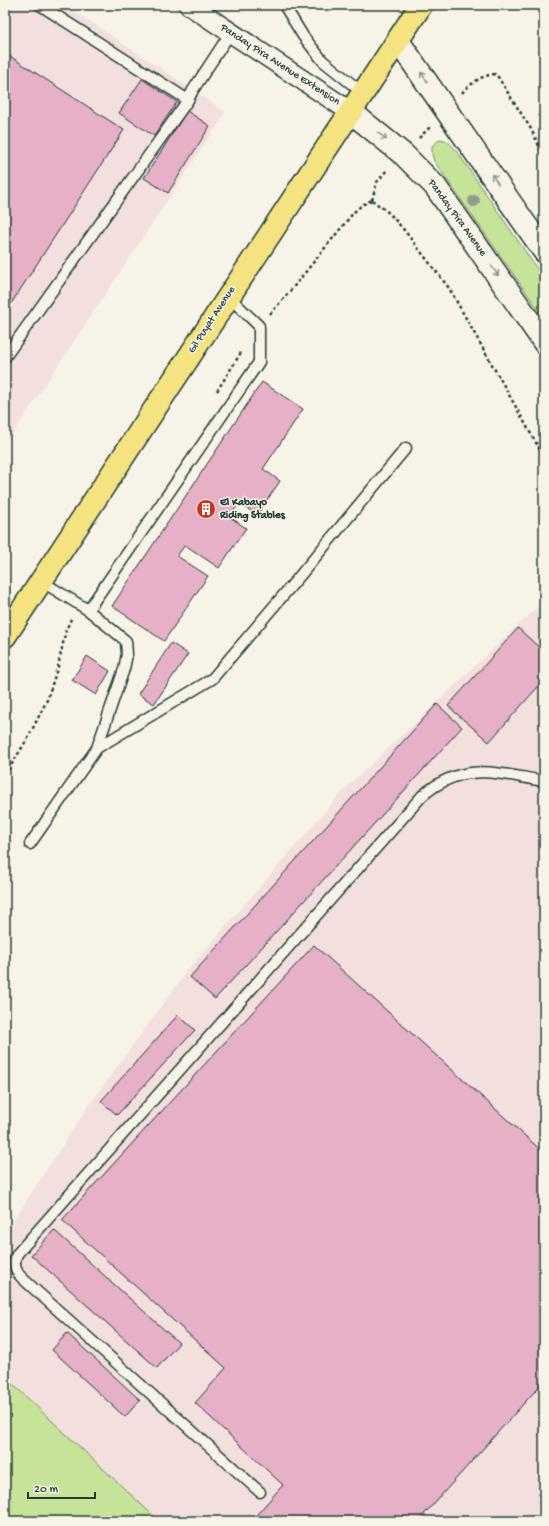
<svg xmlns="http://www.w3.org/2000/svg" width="549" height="1526" font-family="'Gochi Hand',sans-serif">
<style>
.built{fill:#f2dfde}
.green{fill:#c7e299;stroke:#739066}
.building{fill:#e6b0c7;stroke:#1f3d34}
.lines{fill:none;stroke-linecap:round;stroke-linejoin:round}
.lane-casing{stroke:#1f3d34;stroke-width:13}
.street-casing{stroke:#1f3d34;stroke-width:22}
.secondary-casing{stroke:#1f3d34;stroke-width:25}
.primary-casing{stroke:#1f3d34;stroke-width:25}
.path{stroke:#1f3d34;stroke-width:2.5;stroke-dasharray:3 3;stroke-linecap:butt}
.lane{stroke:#f7f3e8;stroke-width:10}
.street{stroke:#f7f3e8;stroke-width:19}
.secondary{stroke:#f7f3e8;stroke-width:22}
.primary{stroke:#f5e382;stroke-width:22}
.tree{fill:#8e9d8d}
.oneway{stroke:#8b988e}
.labels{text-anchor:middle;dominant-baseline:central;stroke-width:3;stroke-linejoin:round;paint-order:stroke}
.street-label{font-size:11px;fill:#1f3d34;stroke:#f7f3e8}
.poi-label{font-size:11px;font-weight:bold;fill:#1f3d34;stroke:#f7f3e8;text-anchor:start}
</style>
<rect width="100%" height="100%" fill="#f7f3e8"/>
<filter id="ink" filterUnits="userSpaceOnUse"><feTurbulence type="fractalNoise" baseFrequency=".025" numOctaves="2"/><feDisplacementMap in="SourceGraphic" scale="8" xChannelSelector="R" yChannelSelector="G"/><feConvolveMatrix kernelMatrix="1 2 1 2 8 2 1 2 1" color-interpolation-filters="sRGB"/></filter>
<g filter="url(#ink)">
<path class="built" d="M5 5H65L226 112 5 445Z
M544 601V1521H159L5 1377V1234L85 1111 187 971 342 792Z"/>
<path class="green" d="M440 139C449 140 452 146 458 153L544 279V318L434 161 432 154V146Z
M5 1377 159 1521H5Z"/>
<path class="building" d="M5 53 124 130 5 313Z
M142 79 177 102 154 136 119 113Z
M187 111 210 126 168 193 144 178Z
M262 382 303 409 263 469 280 481 257 515 239 503 230 517 246 528 219 568 185 545 177 556 208 576 164 641 112 606Z
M518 628 544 652V680L489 742 448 706Z
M171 643 188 654 154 704 138 694Z
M87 656 110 671 96 695 72 680Z
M437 704 462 727 215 999 190 977Z
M314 945 544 1153V1381L418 1521H251L283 1485 195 1403 226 1368 62 1220Z
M178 1015 195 1030 117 1115 101 1101Z
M54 1230 179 1343 157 1368 31 1255Z
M67 1333 140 1400 125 1417 52 1350Z"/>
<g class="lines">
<defs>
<path id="lane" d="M40 5 188 100
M284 5 303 36 323 61 363 93
M5 357 188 100 193 90 231 32
M88 610 259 362V326L228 296
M97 748 212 679 298 578 406 448
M30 844 97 748 124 669 127 654 126 641 88 610 41 581
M260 1492 22 1278C15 1271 13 1264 17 1254L422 796C462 761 496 773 544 781"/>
<path id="street" d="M189 5 351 112"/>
<path id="secondary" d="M398 41 544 251
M351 112 404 155 435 186 544 342"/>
<path id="primary" d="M5 636 421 5"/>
</defs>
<use href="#lane" class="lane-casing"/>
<use href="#street" class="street-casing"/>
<use href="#secondary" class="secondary-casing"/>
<use href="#primary" class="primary-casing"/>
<path class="path" d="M462 93C470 84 482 75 495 74L498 77 531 129 544 156
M419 138 431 126
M372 200 389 213 404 230 449 288 544 457
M372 200 377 182 387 170
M270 314 291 290 354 212 362 205 372 200
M217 391 242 351
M5 775 28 738 47 700 58 666 66 630 71 619"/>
<use href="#lane" class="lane"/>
<use href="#street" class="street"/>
<use href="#secondary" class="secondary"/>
<use href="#primary" class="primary"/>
</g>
<circle class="tree" cx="474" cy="201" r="6"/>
<defs><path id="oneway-shaft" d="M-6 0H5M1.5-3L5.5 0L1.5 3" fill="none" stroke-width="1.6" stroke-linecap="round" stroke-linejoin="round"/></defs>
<g class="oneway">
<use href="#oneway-shaft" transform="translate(424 77) rotate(-125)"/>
<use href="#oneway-shaft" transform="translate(382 136) rotate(39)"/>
<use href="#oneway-shaft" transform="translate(495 179) rotate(-124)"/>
<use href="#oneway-shaft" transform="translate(495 271) rotate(55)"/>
</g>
</g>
<defs>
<symbol id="building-disc" viewBox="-11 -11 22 22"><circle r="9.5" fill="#c8321e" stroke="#f7f3e8"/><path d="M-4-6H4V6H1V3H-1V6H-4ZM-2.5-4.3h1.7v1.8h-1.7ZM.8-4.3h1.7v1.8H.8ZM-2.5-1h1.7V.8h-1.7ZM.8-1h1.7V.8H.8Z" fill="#fff"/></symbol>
</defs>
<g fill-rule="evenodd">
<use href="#building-disc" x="195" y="498" width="22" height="22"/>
</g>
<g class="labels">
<g class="street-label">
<text transform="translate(280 65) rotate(33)">Panday Pira Avenue Extension</text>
<text transform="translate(457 218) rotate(54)">Panday Pira Avenue</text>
<text transform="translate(212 320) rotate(-57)">Gil Puyat Avenue</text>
</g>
<g class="poi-label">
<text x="220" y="503">El Kabayo<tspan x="220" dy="13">Riding Stables</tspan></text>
</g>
</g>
<rect width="549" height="1526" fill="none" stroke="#f7f3e8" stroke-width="20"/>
<rect x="10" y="10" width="529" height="1506" fill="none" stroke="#1f3d34" stroke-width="1.5" filter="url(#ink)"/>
<path d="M28 1492v6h67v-6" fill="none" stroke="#1f3d34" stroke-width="2"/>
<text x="34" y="1492" font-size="12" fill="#1f3d34" stroke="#f7f3e8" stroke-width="3" paint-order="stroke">20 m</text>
</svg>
